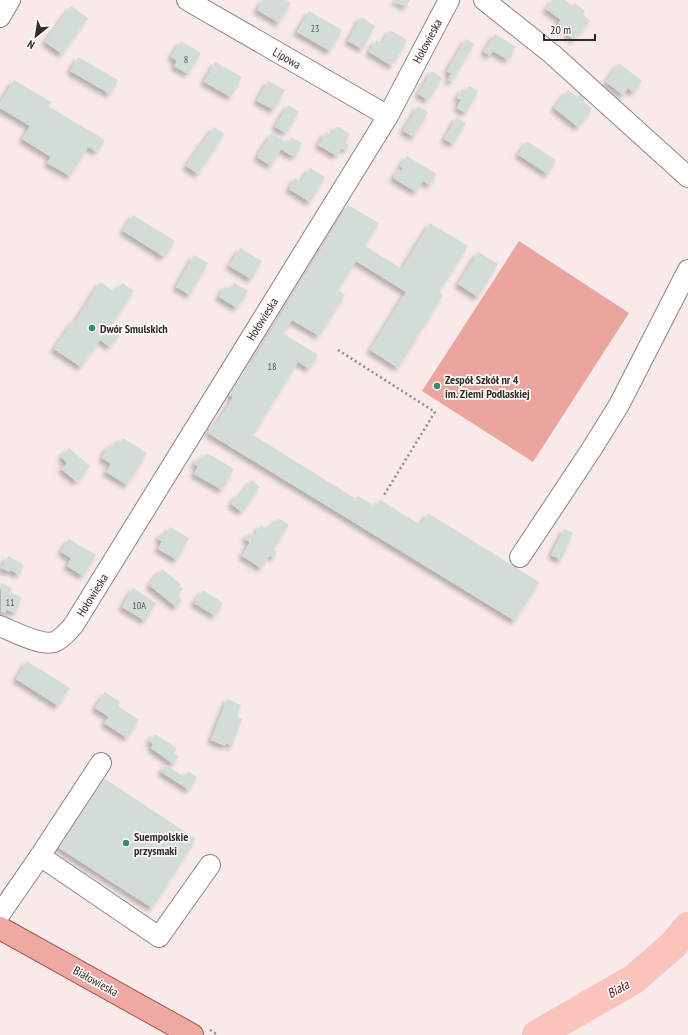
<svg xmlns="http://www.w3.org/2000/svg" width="688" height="1035" font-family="'PT Sans Narrow',sans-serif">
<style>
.green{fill:#eaa69e}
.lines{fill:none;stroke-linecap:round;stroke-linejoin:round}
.river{stroke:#fac3bc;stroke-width:30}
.building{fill:#d2ddd7;filter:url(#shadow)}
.minor-casing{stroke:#8f8483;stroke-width:22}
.major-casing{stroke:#a45851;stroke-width:24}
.path{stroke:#928a89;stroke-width:2.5;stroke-dasharray:2 3;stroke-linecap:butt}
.minor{stroke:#fff;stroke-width:20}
.major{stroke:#eea9a3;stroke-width:22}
.poi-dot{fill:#2f926d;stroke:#fffaf9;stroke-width:1.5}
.labels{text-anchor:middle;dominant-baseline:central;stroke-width:3.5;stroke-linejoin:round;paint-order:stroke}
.number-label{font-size:10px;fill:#585856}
.street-label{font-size:12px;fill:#302c2b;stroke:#fffaf9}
.poi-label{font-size:12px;font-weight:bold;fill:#302c2b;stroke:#fffaf9;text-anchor:start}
.water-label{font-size:13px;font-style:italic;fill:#5d0f0e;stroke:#fffaf9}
</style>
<defs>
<filter id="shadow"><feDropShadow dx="-3.5" dy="3.5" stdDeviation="2" flood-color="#0004"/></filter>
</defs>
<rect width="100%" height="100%" fill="#f7eae9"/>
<path class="green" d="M519 241 629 313 533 462 422 391Z"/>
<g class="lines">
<path class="river" d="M537 1035 634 979 673 945 688 927"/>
</g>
<path class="building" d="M263 0H286L291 3 279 23 257 10Z
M392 0H410L406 7Z
M553 0H565L572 6 575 3 585 11 583 14 590 21 574 40 566 33 568 31 558 23 561 20 546 9Z
M71 6 88 18 62 54 45 42Z
M309 11 342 30 330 51 297 32Z
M361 17 375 26 362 49 348 41Z
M390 30 407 40 392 66 369 52 376 40 382 44Z
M495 34 516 47 508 60 493 51 490 56 484 52Z
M466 39 474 44 452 82 448 80 451 74 447 71Z
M181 41 201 53 188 74 174 66 177 61 171 57Z
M78 57 118 80 110 94 70 71Z
M215 62 242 77 231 97 204 82Z
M619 63 642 81 633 93 628 88 623 95 606 82Z
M432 71 442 78 431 96 430 95 428 100 418 94Z
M14 80 51 102 48 106 105 140 97 152 88 147 70 176 47 163 51 157 22 139 30 126 0 108V103Z
M268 81 285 90 274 110 257 101Z
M469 86 478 91 466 113 457 108 461 100 457 98 462 89 466 91Z
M568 90 577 97 580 94 586 98 583 101 592 109 578 127 554 108Z
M288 105 299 112 286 133 275 127Z
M418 106 428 112 414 137 403 131Z
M457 117 466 123 453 144 444 139Z
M337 126 350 134 345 143 349 145 346 150 342 148 337 156 318 145 326 132 331 135Z
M214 127 224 134 198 174 186 166Z
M272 133 288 143 291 137 302 143 296 156 290 155 281 149 271 166 257 157Z
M527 141 556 160 548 172 550 173 549 175 517 154 518 153 519 154Z
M407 156 437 174 430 185 423 181 416 192 393 178 399 169 401 171 403 168 400 166Z
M310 168 325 177 310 202 289 189 295 178 301 182Z
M348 205 379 223 365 246 402 269 430 223 468 246 439 292 443 295 398 368 370 350 406 292 356 261 338 290 345 295 319 336 292 320 283 333 318 355 309 369 298 362 253 435 356 499 358 496 376 507 380 500 421 525 428 513 539 582 515 621 208 433 213 424 215 426 233 397 229 395 249 363 251 364Z
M133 215 175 241 164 257 123 231Z
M240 248 262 261 251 279 229 266Z
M478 252 498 264 478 297 458 284Z
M194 255 208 263 190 295 176 287Z
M100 282 115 292 122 283 134 291 111 325 121 332 110 347 100 340 81 367 54 349 73 321 75 322Z
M234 283 248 291 237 308 219 297 225 286 231 290Z
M123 438 147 453 127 485 106 472 111 464 102 458 109 445 112 447 116 441 119 443Z
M69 448 90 466 77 482 61 469 67 463 61 457Z
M207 453 234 469 222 490 194 474 198 466 194 464 198 458 202 460Z
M252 480 260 487 242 512 231 504 237 495 239 497Z
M278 518 289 525 273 549 277 552 274 558 270 555 261 568 242 556 250 542 245 539 249 533 254 536 261 525 266 528 269 524 272 527Z
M170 527 189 538 177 560 158 549 162 541 158 539 161 533 166 535Z
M564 529 573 533 561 560 551 555Z
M69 539 96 555 83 576 67 566 71 558 61 552Z
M8 556 24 565 19 575 11 570 9 572 1 568Z
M162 569 181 584 179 586 183 589 177 595 182 600 176 607 149 585Z
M1 583 12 588 10 593 22 597 16 613 6 610 5 613 1 611Z
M133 588 156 603 145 621 122 607Z
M203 590 223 603 215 616 194 603Z
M27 661 70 688 58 706 16 679Z
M105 692 120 702 118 706 139 720 127 738 104 723 109 717 95 708Z
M227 699 241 705 237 717 242 719 232 746 226 743 225 746 211 740Z
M155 734 177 748 174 753 179 757 173 764 151 748 153 744 149 741Z
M165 765 185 777 188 771 197 777 189 790 161 772Z
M102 777 196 839 152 908 56 846Z"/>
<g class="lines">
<defs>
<path id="minor" d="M187 0 388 116
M484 0 552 54 688 177
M0 17 10 0
M520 557 591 450 619 405 688 270
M0 626C12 631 41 646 54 642 62 639 67 632 73 626L388 116 449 0
M40 856 159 937 210 865
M0 914 40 856 101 763"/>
<path id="major" d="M0 928 192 1035"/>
</defs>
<use href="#minor" class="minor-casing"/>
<use href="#major" class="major-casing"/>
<path class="path" d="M338 350 435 412 384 495
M210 1030 218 1035"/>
<use href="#minor" class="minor"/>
<use href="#major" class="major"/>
</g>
<g class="poi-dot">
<circle cx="92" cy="328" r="4"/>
<circle cx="437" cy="386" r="4"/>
<circle cx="126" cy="843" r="4"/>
</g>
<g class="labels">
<g class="number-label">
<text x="315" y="28">23</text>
<text x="186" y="59">8</text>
<text x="272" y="366">18</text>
<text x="10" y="602">11</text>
<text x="139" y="605">10A</text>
</g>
<g class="street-label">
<text transform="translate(427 41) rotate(-62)">Hołowieska</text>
<text transform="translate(287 58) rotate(30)">Lipowa</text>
<text transform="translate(262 319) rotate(-58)">Hołowieska</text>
<text transform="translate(92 595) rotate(-58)">Hołowieska</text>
<text transform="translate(96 981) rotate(29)">Białowieska</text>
</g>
<g class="poi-label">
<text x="100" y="328">Dwór Smulskich</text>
<text x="445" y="379">Zespół Szkół nr 4<tspan x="445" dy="14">im. Ziemi Podlaskiej</tspan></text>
<text x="134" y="836">Suempolskie<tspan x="134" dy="14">przysmaki</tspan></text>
</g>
<g class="water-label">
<text transform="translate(618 989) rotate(-30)">Biała</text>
</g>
</g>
<g transform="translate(36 36) rotate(210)" stroke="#fffaf9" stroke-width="3" paint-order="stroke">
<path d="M0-3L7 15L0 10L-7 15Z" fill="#302c2b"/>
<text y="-6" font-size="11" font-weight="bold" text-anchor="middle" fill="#302c2b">N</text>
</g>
<path d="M544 34v6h51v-6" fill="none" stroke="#302c2b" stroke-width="2"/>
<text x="550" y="34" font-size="12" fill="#302c2b" stroke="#fffaf9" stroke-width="3" paint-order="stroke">20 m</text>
</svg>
